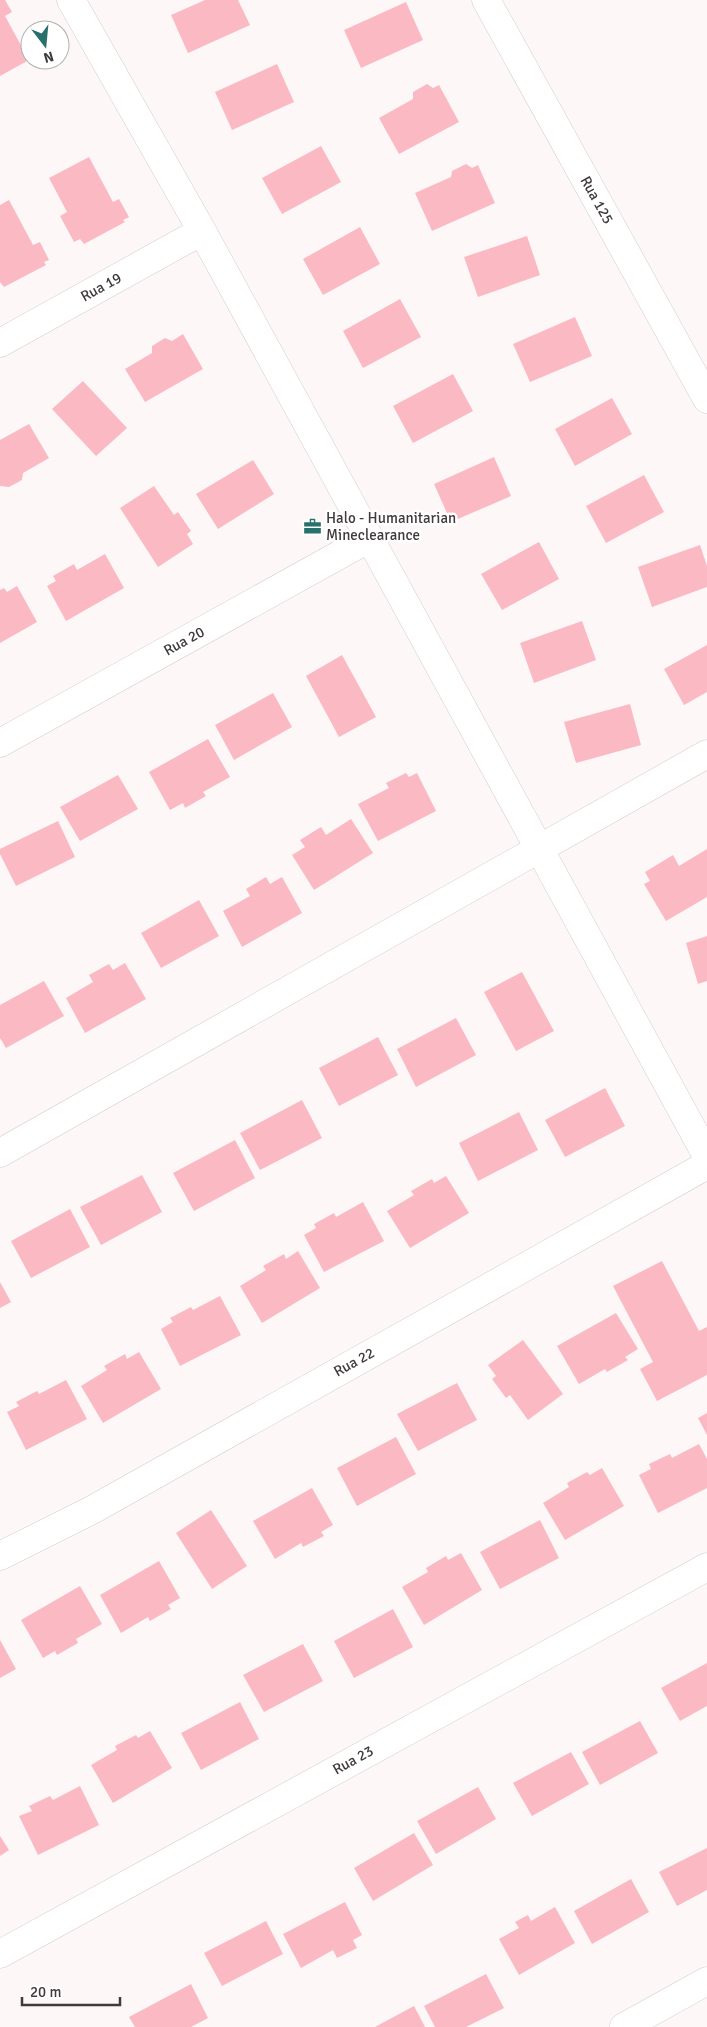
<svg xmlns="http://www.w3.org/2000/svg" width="707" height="2027" font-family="Signika,sans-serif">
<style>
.building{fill:#fbb9c3}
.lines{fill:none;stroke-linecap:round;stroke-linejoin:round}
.minor-casing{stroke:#d7cccd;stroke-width:29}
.minor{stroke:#fff;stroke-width:28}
.labels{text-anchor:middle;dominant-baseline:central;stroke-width:5;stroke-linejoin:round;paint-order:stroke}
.street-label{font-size:15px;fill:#3f3a3b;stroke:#fff}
.poi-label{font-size:15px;fill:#3f3a3b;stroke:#fff;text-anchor:start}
</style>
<rect width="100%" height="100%" fill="#fef7f8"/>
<path class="building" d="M0 0H5L12 12 5 16 29 60 0 76Z
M205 0H238L250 25 188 53 171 15Z
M406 2 423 40 361 68 344 30Z
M277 64 294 102 232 130 215 92Z
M427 84 433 88 439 85 459 122 399 154 379 118 413 99V92Z
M321 146 341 182 282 214 262 178Z
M89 157 113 202 119 199 129 217 123 220 125 222 84 244 80 239 74 242 60 216 67 212 49 178Z
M466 164 472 168 478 165 495 203 432 231 415 193 451 177 452 171Z
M9 200 33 245 40 242 49 260 44 262 46 265 4 287 0 282V205Z
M360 227 380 264 323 295 303 259Z
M527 236 540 275 478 297 464 257Z
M400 299 421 337 363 368 343 331Z
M575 317 592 356 530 382 513 344Z
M183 334 203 369 145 402 125 369 152 353V346L165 338 172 341Z
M453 374 473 411 413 443 393 406Z
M83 381 127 428 96 456 52 409Z
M612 398 632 434 575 466 555 429Z
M29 424 49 458 23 473 22 480 9 487 0 486V440Z
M494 457 511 496 451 522 434 484Z
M253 460 274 494 218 529 196 494Z
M644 475 664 512 606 543 586 506Z
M154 486 174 515 178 512 191 531 187 534 193 544 158 567 120 508Z
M539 542 559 579 502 610 481 574Z
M700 545 707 566V587L652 607 638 567Z
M105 554 124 588 66 621 47 586 56 581 53 576 74 564 77 570Z
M17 586 37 622 0 643V590L4 588 7 592Z
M582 621 596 660 534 683 520 643Z
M707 645V692L684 705 664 669Z
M342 655 376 717 339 737 306 676Z
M273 693 292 727 234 760 215 725Z
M630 704 641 745 576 763 564 722Z
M208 739 230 777 203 792 206 796 185 808 183 803 170 810 149 772Z
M406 773 409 777 417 773 436 811 378 841 358 804 389 788 386 783Z
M118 775 138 809 80 841 60 807Z
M351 819 373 853 314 890 292 855 305 847 300 840 321 827 326 835Z
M58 821 75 857 16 886 0 854V849Z
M707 849V897L666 921 644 884 650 881 645 872 673 855 679 866Z
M266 877 270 884 282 877 302 913 242 947 223 911 250 896 246 889Z
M199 900 219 936 161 968 141 933Z
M707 936V981L698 984 686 943Z
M125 963 146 999 85 1033 66 998 93 982 89 975 109 964 113 970Z
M522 972 554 1031 516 1051 484 992Z
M44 981 64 1016 6 1048 0 1038V1005Z
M456 1018 476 1055 416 1087 397 1049Z
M378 1037 398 1075 339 1106 319 1068Z
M605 1088 625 1126 565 1157 545 1120Z
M302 1100 322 1138 260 1170 240 1133Z
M519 1112 538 1150 478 1181 459 1143Z
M235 1140 255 1178 194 1211 173 1173Z
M142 1175 162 1212 101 1245 80 1207Z
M446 1176 469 1213 410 1248 387 1211 414 1195 411 1191 432 1179 434 1183Z
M363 1202 384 1241 324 1272 304 1235 316 1228 314 1224 334 1213 336 1217Z
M70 1209 90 1247 31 1278 11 1241Z
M298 1251 320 1288 262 1323 240 1286 266 1270 263 1266 284 1254 286 1259Z
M662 1261 699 1331 707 1327V1375L657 1401 640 1369 653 1362 613 1286Z
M0 1282 11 1302 0 1308Z
M220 1296 241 1335 180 1366 161 1329 173 1322 170 1318 191 1307 193 1310Z
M616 1313 638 1349 625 1357 628 1360 607 1372 605 1369 579 1384 557 1346Z
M523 1340 563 1394 528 1420 510 1395 506 1398 492 1379 496 1376 488 1365Z
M139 1352 161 1389 103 1423 81 1386 107 1370 104 1366 125 1354 127 1359Z
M66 1380 87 1419 26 1450 7 1412 19 1406 16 1402 37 1391 39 1394Z
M457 1383 477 1420 418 1451 397 1414Z
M707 1413V1435L698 1418Z
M396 1437 416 1474 357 1506 337 1468Z
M699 1444 707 1459V1488L658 1513 639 1475 651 1469 649 1464 670 1454 672 1458Z
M602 1468 624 1506 565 1540 543 1503 569 1487 567 1483 587 1472 590 1475Z
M312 1488 333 1525 321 1532 324 1536 303 1547 301 1543 275 1559 253 1521Z
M211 1510 247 1566 212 1589 176 1533Z
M540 1520 559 1558 500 1589 480 1552Z
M461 1553 482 1590 424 1625 402 1587 428 1572 426 1568 446 1556 448 1560Z
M159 1561 180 1598 168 1605 171 1609 150 1621 148 1617 121 1633 100 1595Z
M80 1586 102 1624 76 1639 78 1643 57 1655 55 1651 43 1658 21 1620Z
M393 1609 413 1647 354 1678 334 1641Z
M0 1640 16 1669 0 1678Z
M303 1644 323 1681 264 1712 243 1675Z
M707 1663V1706L680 1721 661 1688Z
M240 1702 259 1739 201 1770 181 1733Z
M640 1721 658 1753 600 1785 582 1752Z
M150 1731 172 1768 113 1803 91 1765 117 1750 115 1746 136 1735 138 1738Z
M571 1752 589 1784 532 1816 513 1783Z
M80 1786 99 1825 38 1855 19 1816 32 1811 29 1806 50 1796 53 1800Z
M478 1787 496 1819 436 1854 417 1821Z
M414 1833 433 1865 373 1901 354 1868Z
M0 1836 9 1850 0 1856Z
M707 1848V1890L677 1906 659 1872Z
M631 1879 649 1912 592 1944 574 1911Z
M345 1902 362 1935 353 1940 357 1948 337 1958 333 1950 301 1968 283 1934Z
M555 1907 575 1943 519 1975 499 1939 519 1928 515 1922 528 1915 531 1921Z
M266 1921 283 1954 222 1986 204 1953Z
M486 1974 504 2008 466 2027H435L424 2006Z
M191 1984 208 2018 191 2027H135L129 2017Z
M414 2006 425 2027H375Z"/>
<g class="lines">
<defs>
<path id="minor" d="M71 0 202 231 707 1156
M486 0 707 399
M0 343 202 231
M0 743 368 539
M0 1153 707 754
M0 1556 92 1510 707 1165
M0 1954 707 1567
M624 2027 707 1981"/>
</defs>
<use href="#minor" class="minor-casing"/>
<use href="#minor" class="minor"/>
</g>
<defs>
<symbol id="office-bare" viewBox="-9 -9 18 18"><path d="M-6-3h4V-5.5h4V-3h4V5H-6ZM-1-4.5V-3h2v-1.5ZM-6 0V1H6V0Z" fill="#27706b" stroke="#fff" stroke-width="2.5" paint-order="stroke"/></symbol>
</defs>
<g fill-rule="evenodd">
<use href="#office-bare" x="300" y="514" width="25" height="25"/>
</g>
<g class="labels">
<g class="street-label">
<text transform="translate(597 200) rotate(61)">Rua 125</text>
<text transform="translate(101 287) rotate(-29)">Rua 19</text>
<text transform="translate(184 641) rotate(-29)">Rua 20</text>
<text transform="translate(354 1362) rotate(-29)">Rua 22</text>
<text transform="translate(353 1760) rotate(-29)">Rua 23</text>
</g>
<g class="poi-label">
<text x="326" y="518">Halo - Humanitarian<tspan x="326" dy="17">Mineclearance</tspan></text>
</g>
</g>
<g transform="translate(45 45) rotate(164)"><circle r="24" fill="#ffffff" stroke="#b2b0b1"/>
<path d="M0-4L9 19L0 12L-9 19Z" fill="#27706b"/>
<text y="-8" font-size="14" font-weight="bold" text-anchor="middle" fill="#3f3a3b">N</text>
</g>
<path d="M22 1997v8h98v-8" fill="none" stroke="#3f3a3b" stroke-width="2.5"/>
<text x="30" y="1997" font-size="15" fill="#3f3a3b" stroke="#ffffff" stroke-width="4" paint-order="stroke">20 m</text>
</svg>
